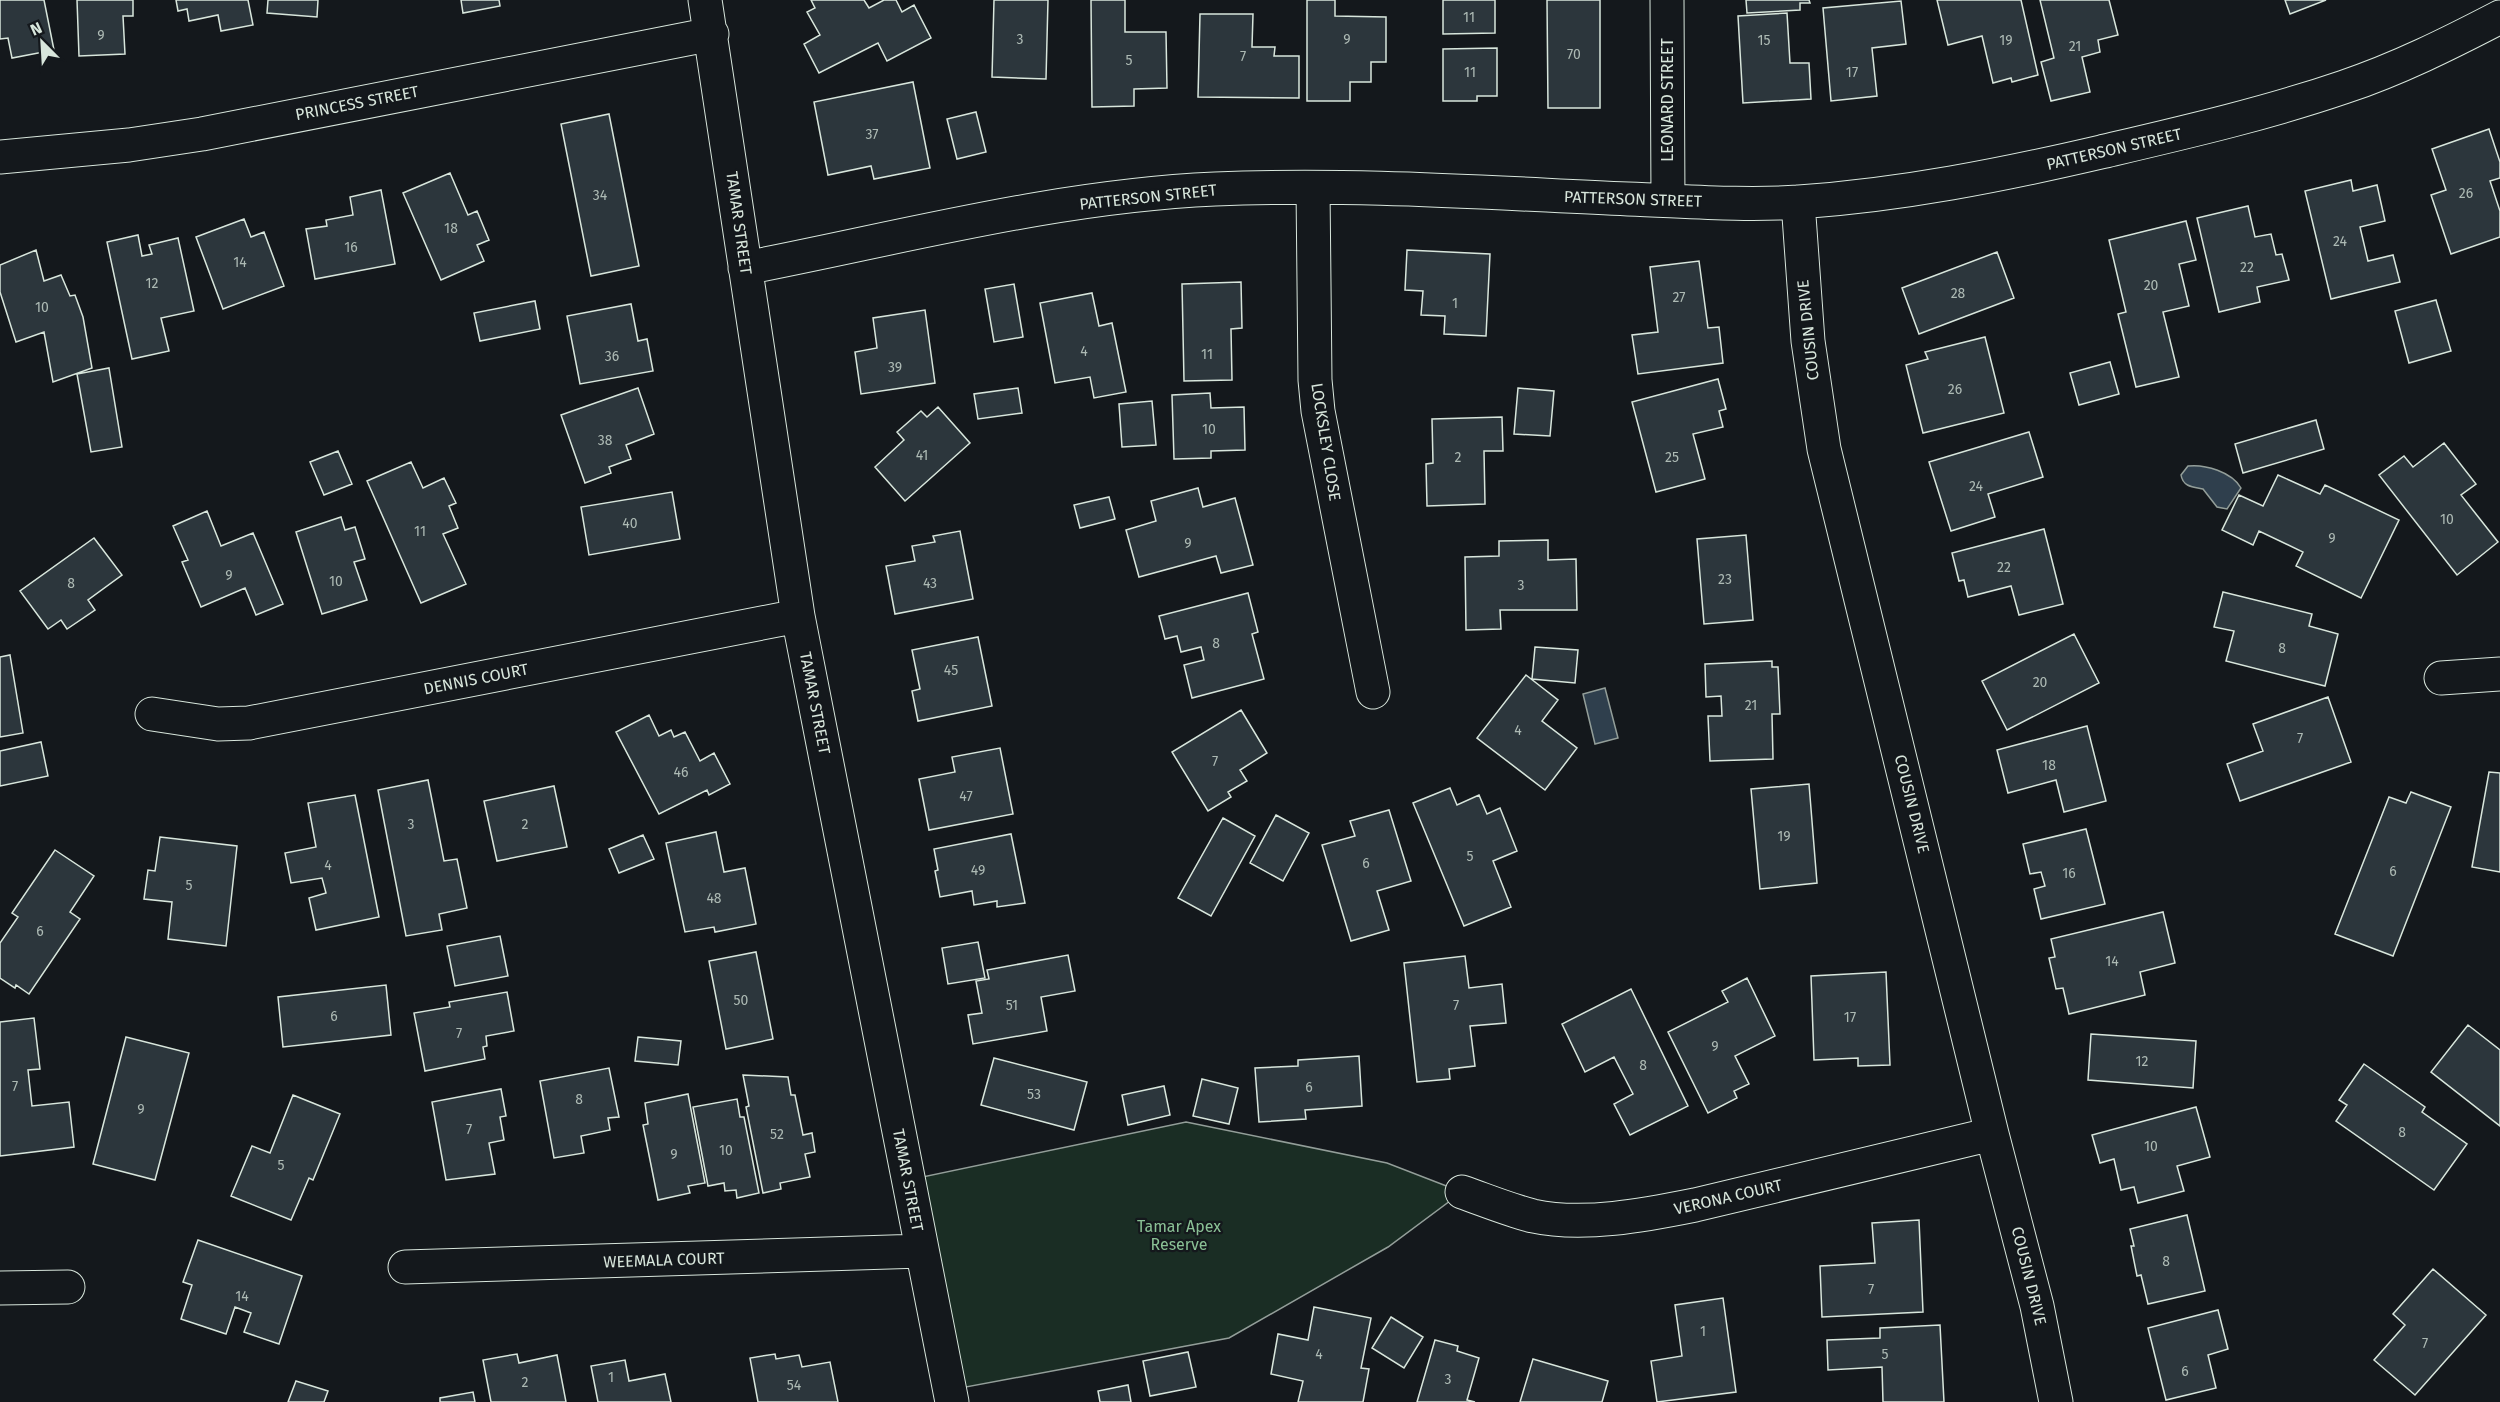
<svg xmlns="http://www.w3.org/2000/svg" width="2500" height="1402" font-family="'Fira Sans',sans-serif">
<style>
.green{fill:#1a2d24;stroke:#939e99;stroke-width:1.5}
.water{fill:#2f3f4d;stroke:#939e99;stroke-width:1.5}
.building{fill:#2c363c;stroke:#d8e6dc;stroke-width:1.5}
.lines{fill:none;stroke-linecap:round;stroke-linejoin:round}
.minor-casing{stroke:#d8e6dc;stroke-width:35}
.minor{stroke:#14181c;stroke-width:33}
.labels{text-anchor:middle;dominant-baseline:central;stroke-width:4.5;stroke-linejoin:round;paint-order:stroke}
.number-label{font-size:14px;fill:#adbab4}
.street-label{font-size:16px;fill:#d8e6dc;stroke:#14181c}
.park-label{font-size:16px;fill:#8ac095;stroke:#14181c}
</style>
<rect width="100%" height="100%" fill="#14181c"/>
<path class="green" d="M1186 1122 1387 1163 1462 1192 1388 1247 1229 1338 950 1390 908 1180Z"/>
<path class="water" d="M2188 466C2205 464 2232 472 2241 488L2227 509 2217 507 2203 489C2193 487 2183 487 2181 475Z
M1605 688 1618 738 1595 744 1583 694Z"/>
<path class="building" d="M0 0H44L54 50 12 58 8 38 0 39Z
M77 0H133V16H123L125 54 79 56Z
M176 0H248L253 25 221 31 218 15 189 21 187 9 178 11Z
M268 0H318L317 17 267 13Z
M461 0H499L500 6 463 13Z
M811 0H864L869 8 884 0H896L902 12 914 5 931 38 887 61 878 43 819 73 804 44 820 35 807 12 815 8Z
M994 0H1048L1046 79 992 77Z
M1091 0H1125V32H1166L1167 88 1134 89V106L1092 107Z
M1307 0H1335V16L1386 17V62H1371V82H1350V101H1307Z
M1443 0H1495V33L1443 34Z
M1547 0H1600V108H1548Z
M1746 0H1809L1810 3H1800V10L1747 13Z
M1937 0H2021L2038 75 2012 82 2011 78 1993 83 1982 36 1948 45Z
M2040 0H2109L2118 35 2098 40 2100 52 2082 57 2090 92 2051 101 2041 62 2054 58Z
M2285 0H2326L2290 14Z
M1901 1 1906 44 1872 48 1877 96 1831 101 1823 8Z
M1787 13 1790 63H1809L1811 99 1743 103 1738 16Z
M1200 14H1253L1252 47H1275L1274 56H1299V98L1198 97Z
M1497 48V96H1477V101H1443V49Z
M913 82 930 168 874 179 871 166 828 175 814 102Z
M976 112 986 152 957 159 947 119Z
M609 114 639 266 591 276 561 124Z
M2489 129 2500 162V178L2490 181 2500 211V237L2451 254 2431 195 2446 190 2432 149Z
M450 173 468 215 477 211 489 240 477 245 484 261 441 280 403 193Z
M2351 180 2353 191 2377 185 2385 221 2360 227 2368 261 2393 255 2400 282 2331 299 2305 191Z
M381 190 395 264 315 279 306 229 327 226 326 220 353 215 350 197Z
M2248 206 2255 237 2271 234 2276 255 2282 254 2289 280 2257 287 2260 302 2219 312 2197 218Z
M244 219 251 237 264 232 284 286 223 309 196 237Z
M2186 221 2196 260 2179 264 2189 306 2163 312 2179 377 2136 387 2118 314 2126 312 2109 240Z
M138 235 142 256 152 254 149 245 178 238 194 311 161 318 169 351 132 359 107 242Z
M36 250 44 281 61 275 70 296 75 295 83 317 92 368 53 382 44 332 16 342 0 292V265Z
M1407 250 1490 254 1486 336 1444 334 1445 316 1421 315 1423 291 1405 290Z
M1997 252 2014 298 1919 334 1902 288Z
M1699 261 1708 328 1719 327 1723 363 1638 374 1632 335 1658 332 1650 267Z
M1241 282 1242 328 1231 329 1232 380 1184 381 1182 284Z
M1014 284 1023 337 994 342 985 289Z
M1092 293 1099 326 1112 323 1126 392 1094 398 1090 377 1055 383 1040 303Z
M2436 300 2451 351 2409 363 2395 311Z
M535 301 540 329 480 341 474 313Z
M631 304 638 341 647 339 653 371 580 384 567 316Z
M925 310 935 383 861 394 855 352 877 348 873 318Z
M1985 337 2004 413 1923 433 1906 365 1928 359 1925 352Z
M2110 362 2119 394 2079 405 2070 373Z
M109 368 122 447 91 452 77 374Z
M1718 379 1726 409 1719 411 1723 427 1693 434 1705 479 1656 492 1632 402Z
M638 388 654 434 626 445 631 459 609 467 611 473 585 483 561 415Z
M1018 388 1022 413 978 419 974 394Z
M1518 388 1554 391 1550 436 1514 434Z
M1210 393 1211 408 1244 407 1245 450 1211 451V458L1174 459 1172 395Z
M1152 401 1156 445 1122 447 1119 404Z
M938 407 970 443 905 501 875 467 904 440 897 432 921 411 927 417Z
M1502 417 1503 451H1484L1485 504 1427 506 1426 464 1433 463 1432 419Z
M2316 420 2324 449 2243 473 2235 444Z
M2029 432 2043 477 1988 494 1995 517 1951 531 1929 462Z
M2444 443 2476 484 2461 495 2498 542 2457 575 2379 475 2404 456 2413 467Z
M338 451 352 484 324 495 310 462Z
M411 462 423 488 444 478 456 503 449 506 458 528 443 534 466 584 421 603 367 481Z
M2278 475 2320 494 2325 485 2399 520 2361 598 2296 566 2303 552 2259 531 2253 545 2222 530 2239 495 2263 506Z
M1198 488 1203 507 1235 498 1253 565 1221 573 1216 556 1139 577 1126 530 1156 521 1151 501Z
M672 492 680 539 589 555 581 507Z
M1109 497 1115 519 1080 528 1074 505Z
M207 511 221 546 253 533 283 604 256 615 245 588 201 607 182 562 188 560 173 526Z
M341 517 345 530 355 527 365 559 354 562 367 600 322 614 296 532Z
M2044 529 2063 604 2019 615 2011 586 1968 597 1964 580 1959 581 1952 553Z
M960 531 973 599 895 614 886 566 915 561 912 546 935 542 933 536Z
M1746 535 1753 620 1704 624 1697 539Z
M94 538 122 575 88 600 95 610 67 629 61 620 48 629 20 591Z
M1548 540V560L1576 559 1577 610H1500L1501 629 1466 630 1465 557 1499 556V541Z
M2223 592 2312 614 2309 626 2338 634 2325 686 2226 661 2234 631 2214 627Z
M1248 593 1258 632 1252 634 1264 679 1192 698 1184 665 1204 660 1201 647 1181 652 1177 636 1165 639 1159 616Z
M2074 634 2099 683 2007 730 1982 681Z
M978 637 992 706 918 721 912 691 920 689 912 650Z
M1535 647 1578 650 1575 683 1532 679Z
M10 655 23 733 0 737V657Z
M1772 661V667H1778L1780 714H1772L1773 759 1710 761 1708 716H1722L1721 696 1706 697 1705 664Z
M1526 675 1558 700 1542 721 1577 748 1545 790 1477 738Z
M2328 697 2351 762 2240 801 2227 764 2263 751 2253 724Z
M1241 710 1267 753 1240 770 1247 781 1228 792 1231 797 1208 811 1172 752Z
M649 715 659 736 671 730 674 737 685 732 700 761 714 753 730 784 709 795 707 790 659 814 616 732Z
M2087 726 2106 801 2064 812 2056 780 2008 793 1997 750Z
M41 742 48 776 0 786V751Z
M1000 748 1013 814 929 830 919 779 955 772 952 757Z
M2489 772 2500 773V872L2472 867Z
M428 780 444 861 457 859 467 908 439 914 442 930 406 936 378 790Z
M1809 784 1817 883 1760 889 1751 789Z
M554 786 567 847 497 861 484 801Z
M1450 788 1457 805 1479 795 1487 814 1500 808 1517 851 1493 861 1511 907 1464 926 1413 803Z
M2411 792 2451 807 2393 956 2335 934 2389 797 2406 803Z
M355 795 379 917 316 930 309 898 326 893 322 878 291 883 285 853 316 847 308 803Z
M1389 810 1411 881 1377 891 1389 930 1351 941 1322 845 1355 836 1350 821Z
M1276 815 1309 833 1283 881 1250 863Z
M1223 818 1255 836 1211 916 1178 898Z
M2086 829 2105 904 2041 919 2034 889 2045 886 2041 872 2030 874 2023 844Z
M716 832 724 872 745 868 756 924 715 932 714 927 685 932 666 843Z
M1011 834 1025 903 997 907V901L974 905 972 891 940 897 935 871 938 870 934 849Z
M643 835 654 859 619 873 609 849Z
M160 837 237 846 226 946 168 939 172 902 144 899 148 870 155 871Z
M55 850 94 876 70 912 80 919 29 994 16 985 15 988 0 978V943L18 917 12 913Z
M2163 912 2175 963 2140 972 2145 995 2069 1014 2063 988 2056 989 2049 958 2055 957 2051 939Z
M500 936 508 976 455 986 447 946Z
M978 942 985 978 948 984 942 948Z
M756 952 773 1039 726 1049 709 961Z
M1068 955 1075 991 1041 997 1047 1031 973 1044 968 1015 982 1013 976 981 989 979 987 970Z
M1465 956 1469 988 1502 984 1506 1023 1470 1026 1475 1066 1449 1069 1450 1079 1417 1082 1404 963Z
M1886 972 1890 1065 1858 1066V1058L1814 1060 1811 976Z
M1747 978 1775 1036 1735 1056 1749 1084 1734 1091 1737 1098 1708 1113 1668 1032 1728 1002 1722 991Z
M386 985 391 1035 283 1047 278 997Z
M1631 989 1688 1106 1630 1135 1614 1104 1633 1094 1614 1057 1585 1072 1562 1024Z
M507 992 514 1031 486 1036 487 1046 483 1047 485 1059 425 1071 414 1013 450 1007 449 1002Z
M34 1018 40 1069 28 1070 32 1106 69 1102 74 1147 0 1156V1022Z
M2468 1025 2500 1050V1126L2431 1072Z
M2091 1034 2196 1041 2193 1088 2088 1080Z
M126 1037 189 1053 155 1180 93 1164Z
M638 1037 681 1041 678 1065 635 1061Z
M1359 1056 1362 1106 1305 1110 1306 1119 1259 1122 1255 1068 1298 1066V1060Z
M994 1058 1087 1082 1074 1130 981 1105Z
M2364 1064 2425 1107 2422 1112 2467 1144 2434 1190 2336 1121 2347 1105 2339 1100Z
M609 1068 619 1117 608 1118 610 1130 581 1136 584 1153 554 1158 540 1081Z
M743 1075 788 1077 791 1095H795L803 1135 812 1133 815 1152 805 1154 810 1177 780 1183 781 1189 763 1193 746 1107 749 1106Z
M1202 1079 1238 1088 1229 1124 1193 1116Z
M1164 1086 1170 1115 1128 1125 1122 1095Z
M501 1089 506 1116 500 1117 504 1140 489 1143 495 1174 446 1180 432 1102Z
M688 1094 705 1183 688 1186 690 1193 658 1200 643 1125 648 1124 645 1103Z
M293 1095 340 1114 313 1180 309 1178 291 1220 231 1196 252 1146 270 1153Z
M737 1099 740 1117H744L759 1193 737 1198 736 1190 725 1191 724 1183 708 1186 693 1107Z
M2196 1107 2210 1157 2177 1166 2184 1191 2138 1203 2134 1187 2121 1190 2114 1159 2100 1163 2092 1135Z
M2187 1215 2205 1291 2148 1304 2141 1275 2137 1276 2131 1246H2134L2130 1229Z
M1919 1220 1923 1312 1822 1317 1820 1266 1875 1263 1872 1223Z
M198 1240 302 1276 279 1344 244 1332 251 1313 235 1307 226 1334 181 1319 192 1285 183 1282Z
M2433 1269 2486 1315 2415 1395 2374 1360 2405 1325 2393 1314Z
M1723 1298 1736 1392 1657 1402 1651 1361 1682 1356 1675 1305Z
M1314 1307 1371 1318 1361 1368 1369 1369 1363 1402H1298L1303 1381 1271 1374 1278 1334 1308 1340Z
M2218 1310 2228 1349 2208 1355 2216 1388 2166 1400 2148 1328Z
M1391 1317 1423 1337 1404 1368 1372 1348Z
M1940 1325 1944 1402H1883L1882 1367 1828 1370 1827 1340 1880 1338V1328Z
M1435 1340 1458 1346 1457 1351 1479 1358 1467 1400 1475 1402H1417Z
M1188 1352 1196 1387 1150 1396 1143 1361Z
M517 1354 519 1363 557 1355 566 1402H491L483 1360Z
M775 1354 776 1359 799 1355 802 1367 830 1362 838 1402H758L750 1358Z
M1533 1359 1608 1381 1602 1402H1520Z
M625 1360 629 1381 665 1374 671 1402H598L591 1366Z
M296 1381 328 1391 324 1402H288Z
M1128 1385 1131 1402H1100L1098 1391Z
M473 1392 475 1402H440V1398Z"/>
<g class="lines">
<defs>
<path id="minor" d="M705 0 798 616 952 1402
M1667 0 1668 200
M0 157 129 145 202 134 712 34
M1313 188 1315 380 1318 411 1373 692
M1798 202 1808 341 1824 449 1992 1134 2037 1306 2056 1402
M745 268C900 238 1056 196 1215 189 1352 183 1491 193 1628 199 1685 201 1743 206 1799 202 1901 195 2002 175 2101 152 2182 133 2265 114 2344 87 2398 69 2450 43 2500 17
M2441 678 2500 674
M152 714 218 724 249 723 798 616
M1462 1192C1485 1200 1509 1210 1533 1216 1583 1227 1645 1215 1695 1205L1992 1134
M405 1267 922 1251
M0 1288 68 1287"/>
</defs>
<use href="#minor" class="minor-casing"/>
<use href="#minor" class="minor"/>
</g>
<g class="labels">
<g class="number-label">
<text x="1469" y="17">11</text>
<text x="101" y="35">9</text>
<text x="1020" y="39">3</text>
<text x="1347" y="39">9</text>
<text x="1764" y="40">15</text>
<text x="2006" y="40">19</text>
<text x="2075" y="46">21</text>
<text x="1574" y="54">70</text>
<text x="1243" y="56">7</text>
<text x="1129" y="60">5</text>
<text x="1470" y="72">11</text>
<text x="1852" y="72">17</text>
<text x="872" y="134">37</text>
<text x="2466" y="193">26</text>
<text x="600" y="195">34</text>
<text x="451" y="228">18</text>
<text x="2340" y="241">24</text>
<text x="351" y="247">16</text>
<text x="240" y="262">14</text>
<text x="2247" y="267">22</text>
<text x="152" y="283">12</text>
<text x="2151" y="285">20</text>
<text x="1958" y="293">28</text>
<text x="1679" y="297">27</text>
<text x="1455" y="303">1</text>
<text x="42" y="307">10</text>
<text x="1084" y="351">4</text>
<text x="1207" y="354">11</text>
<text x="612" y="356">36</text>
<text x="895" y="367">39</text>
<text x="1955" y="389">26</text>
<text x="1209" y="429">10</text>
<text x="605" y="440">38</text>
<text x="922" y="455">41</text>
<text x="1458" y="457">2</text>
<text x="1672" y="457">25</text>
<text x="1976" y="486">24</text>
<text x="2447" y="519">10</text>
<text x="630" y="523">40</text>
<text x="420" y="531">11</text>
<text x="2332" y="538">9</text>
<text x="1188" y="543">9</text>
<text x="2004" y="567">22</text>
<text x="229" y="575">9</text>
<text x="1725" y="579">23</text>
<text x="336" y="581">10</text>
<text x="71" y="583">8</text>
<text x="930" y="583">43</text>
<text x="1521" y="585">3</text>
<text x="1216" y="643">8</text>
<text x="2282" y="648">8</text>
<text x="951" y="670">45</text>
<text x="2040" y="682">20</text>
<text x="1751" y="705">21</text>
<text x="1518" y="730">4</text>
<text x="2300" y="738">7</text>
<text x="1215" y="761">7</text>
<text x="2049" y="765">18</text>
<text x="681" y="772">46</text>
<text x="966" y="796">47</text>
<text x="411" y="824">3</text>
<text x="525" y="824">2</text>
<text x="1784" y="836">19</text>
<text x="1470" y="856">5</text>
<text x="1366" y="863">6</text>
<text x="328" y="865">4</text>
<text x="978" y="870">49</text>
<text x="2393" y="871">6</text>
<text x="2069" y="873">16</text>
<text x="189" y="885">5</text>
<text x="714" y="898">48</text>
<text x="40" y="931">6</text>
<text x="2112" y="961">14</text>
<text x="741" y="1000">50</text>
<text x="1012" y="1005">51</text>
<text x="1456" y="1005">7</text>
<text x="334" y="1016">6</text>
<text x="1850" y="1017">17</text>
<text x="459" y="1033">7</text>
<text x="1715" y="1046">9</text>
<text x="2142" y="1061">12</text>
<text x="1643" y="1065">8</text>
<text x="15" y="1086">7</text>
<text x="1309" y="1087">6</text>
<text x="1034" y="1094">53</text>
<text x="579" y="1099">8</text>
<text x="141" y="1109">9</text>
<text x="469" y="1129">7</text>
<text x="2402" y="1132">8</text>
<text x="777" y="1134">52</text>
<text x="2151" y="1146">10</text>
<text x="726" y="1150">10</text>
<text x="674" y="1154">9</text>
<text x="281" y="1165">5</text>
<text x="2166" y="1261">8</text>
<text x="1871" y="1289">7</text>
<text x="242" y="1296">14</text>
<text x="1703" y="1331">1</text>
<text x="2425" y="1343">7</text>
<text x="1319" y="1354">4</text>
<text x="1885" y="1354">5</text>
<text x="2185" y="1371">6</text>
<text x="611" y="1377">1</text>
<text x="1448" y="1379">3</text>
<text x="525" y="1382">2</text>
<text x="794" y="1385">54</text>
</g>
<g class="street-label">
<text transform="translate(1667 100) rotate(-90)">LEONARD STREET</text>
<text transform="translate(357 103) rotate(-11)">PRINCESS STREET</text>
<text transform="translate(2114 149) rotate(-13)">PATTERSON STREET</text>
<text transform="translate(1148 197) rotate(-6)">PATTERSON STREET</text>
<text transform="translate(1633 199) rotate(2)">PATTERSON STREET</text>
<text transform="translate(739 223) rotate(82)">TAMAR STREET</text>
<text transform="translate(1808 330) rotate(-96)">COUSIN DRIVE</text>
<text transform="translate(1326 442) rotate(81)">LOCKSLEY CLOSE</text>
<text transform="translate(476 679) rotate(-11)">DENNIS COURT</text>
<text transform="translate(815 703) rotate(79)">TAMAR STREET</text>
<text transform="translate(1912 804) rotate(76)">COUSIN DRIVE</text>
<text transform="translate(908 1180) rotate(79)">TAMAR STREET</text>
<text transform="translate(1728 1197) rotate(-13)">VERONA COURT</text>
<text transform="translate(664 1260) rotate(-2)">WEEMALA COURT</text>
<text transform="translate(2029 1276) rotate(76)">COUSIN DRIVE</text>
</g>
<g class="park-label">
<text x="1179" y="1226">Tamar Apex<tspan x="1179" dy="18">Reserve</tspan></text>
</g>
</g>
<g transform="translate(42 42) rotate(336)" stroke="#14181c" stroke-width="4.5" paint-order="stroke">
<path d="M0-4.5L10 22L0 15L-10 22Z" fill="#d8e6dc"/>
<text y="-9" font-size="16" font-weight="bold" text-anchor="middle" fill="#d8e6dc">N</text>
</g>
</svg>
